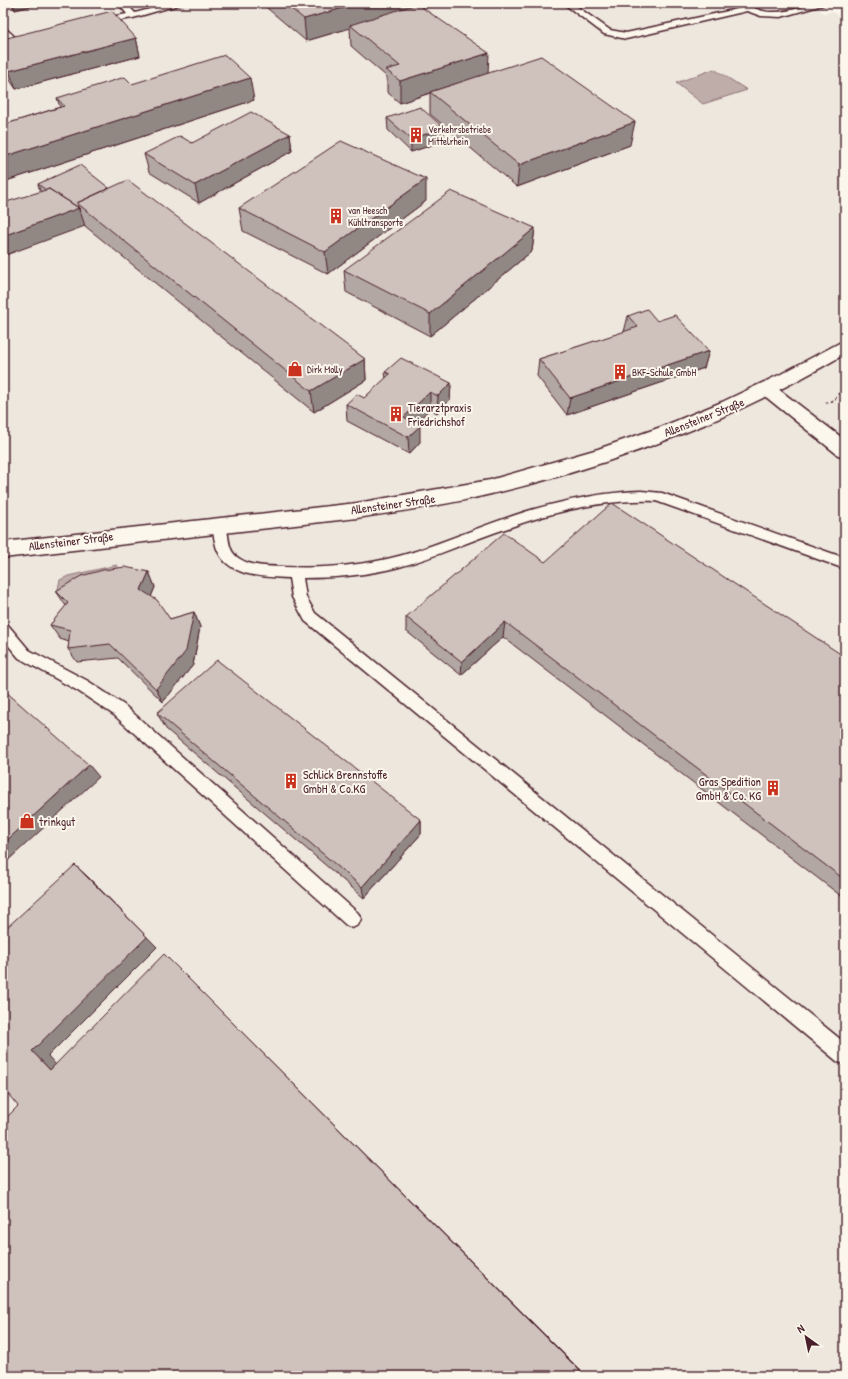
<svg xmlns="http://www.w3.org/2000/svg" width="848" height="1379" font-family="'Patrick Hand',sans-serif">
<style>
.built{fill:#eee7de}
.water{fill:#bfadaa;stroke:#907477}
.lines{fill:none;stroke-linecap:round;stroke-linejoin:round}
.service-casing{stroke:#4a1f2b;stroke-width:3}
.minor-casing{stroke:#4a1f2b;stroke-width:3}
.tertiary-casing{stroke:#4a1f2b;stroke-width:3}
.path{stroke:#4a1f2b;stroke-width:2;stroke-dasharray:2.5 2.5;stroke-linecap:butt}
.service{fill:#fbf7ec;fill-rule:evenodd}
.minor{fill:#fbf7ec;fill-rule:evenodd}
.tertiary{fill:#fbf7ec;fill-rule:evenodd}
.wall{fill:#b2a7a2;stroke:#4a1f2b}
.shaded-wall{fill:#918884;stroke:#4a1f2b}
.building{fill:#cfc2bc;stroke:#4a1f2b}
.labels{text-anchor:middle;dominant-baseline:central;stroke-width:4;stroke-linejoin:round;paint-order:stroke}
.far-poi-label{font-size:10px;fill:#4a1f2b;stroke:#fbf7ec;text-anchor:start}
.poi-label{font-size:12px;fill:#4a1f2b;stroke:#fbf7ec;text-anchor:start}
.street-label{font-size:12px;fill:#4a1f2b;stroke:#fbf7ec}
</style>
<rect width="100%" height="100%" fill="#fbf7ec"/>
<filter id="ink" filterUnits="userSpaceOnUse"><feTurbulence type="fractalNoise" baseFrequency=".025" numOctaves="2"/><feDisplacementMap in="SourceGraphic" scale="8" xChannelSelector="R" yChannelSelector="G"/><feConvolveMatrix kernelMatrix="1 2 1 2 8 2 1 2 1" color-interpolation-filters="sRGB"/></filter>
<g filter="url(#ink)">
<path class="built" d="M3 3H809L824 13 832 11 845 21V1376H3Z"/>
<path class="water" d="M714 69 747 90 703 104 676 83Z
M117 565 121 573 57 593 60 580 68 576Z"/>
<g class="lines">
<defs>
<path id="service" d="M118 3H126L135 13 172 3H185L133 18 95 24V20L127 14Z
M563 3H572L610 30 626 33 742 8 736 3C749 3 757 12 771 12 791 13 809 3 829 3L781 17 761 16 747 11 626 39 604 34Z
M3 26 16 38 27 37 31 40C23 47 10 43 3 35Z
M641 491 662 493 845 558V569L656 501C606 499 555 511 508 528 471 540 436 557 399 567 368 575 335 578 303 578L306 597 315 613 845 1043V1064L838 1062 305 621 292 597 289 578C261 577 222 577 215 542 214 536 211 527 214 521L219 520 224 521C231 535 225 550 240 559 252 567 270 566 284 567 327 569 372 565 413 552 453 539 491 522 531 510 567 500 604 492 641 491Z
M3 623 8 625 29 650 88 681 124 705 358 913 361 919 358 925 352 928 346 925 114 715 78 691 19 658 3 639Z"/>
<path id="minor" d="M767 383 773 385 845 440V457L838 455 761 393 758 389 761 385Z"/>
<path id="tertiary" d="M845 340V354C736 418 615 465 491 494 447 505 402 511 357 518L3 558V542L357 503 490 480 598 449 661 427 722 402 781 374Z"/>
</defs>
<use href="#service" class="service-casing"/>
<use href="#minor" class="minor-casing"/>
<use href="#tertiary" class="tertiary-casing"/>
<path class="path" d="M826 403 834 400 845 386"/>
<use href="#service" class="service"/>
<use href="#minor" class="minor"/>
<use href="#tertiary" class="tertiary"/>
</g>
<path class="wall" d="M10 3H43L15 10Z
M261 3H433L421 7 488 73 630 145 517 187 430 114V93L400 103 387 92V77L351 46 350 28 306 41Z
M136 38 140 56 16 89 3 70V39Z
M132 84 254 100 3 182V125L60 107 57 98Z
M387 118 444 141 411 152 388 130Z
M290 134 292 151 199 203 149 172 144 154 192 143Z
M38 184 109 188 365 359 366 380 314 412 85 226 40 191Z
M426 201 328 274 243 231 239 208Z
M535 228 532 251 430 336 346 292 344 270Z
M628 316 657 321 709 351 704 368 567 415 537 376 539 359 624 332Z
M385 372 451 383 450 400 437 413 430 409 415 423 420 442 409 454 347 421 346 404 364 398 386 379Z
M545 562 845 657V899L503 637 461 675 406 631V617Z
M149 572 155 587 151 597 170 619 194 612 200 627 193 665 163 702 118 658 77 662 68 649 69 642 60 639 50 625 66 606 56 591Z
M157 713 421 820V834L364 898 166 729Z"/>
<path class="shaded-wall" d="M13 3H43L15 10Z
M360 3H433L353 27 350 25V28L306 41 304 19Z
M136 38 140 56 16 89 9 71Z
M489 53 488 74 430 92V93L400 103V81Z
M250 78 254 100 3 182V157Z
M635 122 630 145 517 187 519 165Z
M444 128V141L411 152V139Z
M290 134 292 151 199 203 195 185Z
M426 179V201L328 274 325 252Z
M79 208 85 226 3 256V236Z
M535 228 532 251 430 336V314Z
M709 351 704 368 567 415 570 398Z
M365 359 366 380 314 412 311 391Z
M451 383 450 400 437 413 438 396Z
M430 392V409L404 434V417Z
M420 426V442L409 454 408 437Z
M149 572 155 587 148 604 141 590Z
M194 612 200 627 193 665 163 702 156 689Z
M505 622 503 637 461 675 462 662Z
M89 765 99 777 3 865V844Z
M421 820V834L364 898 362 887Z
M75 865 88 877 157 947 48 1056 65 1075 50 1070 32 1051Z
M164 954 586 1376H585Z"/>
<path class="building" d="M284 3H360L304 19Z
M417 4 489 53 400 81 386 70 400 66 350 25Z
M112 11 136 38 9 71 3 62V39Z
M225 55 250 78 3 157V125L64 106 57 98 125 77 132 84Z
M541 56 635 122 519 165 430 92Z
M420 107 444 128 411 139 387 118Z
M251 112 290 134 195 185 144 154 180 136 192 143Z
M341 141 426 179 325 252 239 208Z
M80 165 109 188 77 203 80 213 79 208 49 189 46 190 38 184Z
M128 180 365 359 311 391 77 203Z
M49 189 79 208 3 236V203Z
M451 191 535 228 430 314 344 270Z
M647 309 657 321 675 315 709 351 570 398 539 359 638 327 628 316Z
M401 358 451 383 438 396 430 392 404 417 420 426 408 437 346 404 357 394 364 398 390 374 385 372Z
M612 503 845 657V880L505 622 462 662 406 617 504 533 545 562Z
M125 567 149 572 141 590 157 600 170 619 194 612 186 651 156 689 110 644 68 649 70 630 50 625 68 603 56 591 81 576 103 570Z
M217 660 421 820 362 887 157 713Z
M4 690 89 765 3 844V691Z
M75 865 147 937 32 1051 50 1070 164 954 585 1376H3V1121L18 1106 3 1088V931Z"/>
</g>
<defs>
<symbol id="building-bare" viewBox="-9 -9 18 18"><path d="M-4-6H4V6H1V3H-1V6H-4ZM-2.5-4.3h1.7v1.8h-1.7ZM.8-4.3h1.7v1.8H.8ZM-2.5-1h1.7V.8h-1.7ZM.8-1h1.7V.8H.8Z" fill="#c8321e" stroke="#fbf7ec" stroke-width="2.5" paint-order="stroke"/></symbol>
<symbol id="shop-bare" viewBox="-9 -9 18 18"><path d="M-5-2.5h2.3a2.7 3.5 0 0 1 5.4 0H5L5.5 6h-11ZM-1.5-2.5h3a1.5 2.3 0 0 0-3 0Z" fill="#c8321e" stroke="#fbf7ec" stroke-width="2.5" paint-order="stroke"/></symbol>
</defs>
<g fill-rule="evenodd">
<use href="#building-bare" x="405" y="124" width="22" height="22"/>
<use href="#building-bare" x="325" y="205" width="22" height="22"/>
<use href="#shop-bare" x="284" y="358" width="22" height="22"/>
<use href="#building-bare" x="609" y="361" width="22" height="22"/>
<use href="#building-bare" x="385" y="403" width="22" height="22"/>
<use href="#building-bare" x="280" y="770" width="22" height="22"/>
<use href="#building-bare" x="762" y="777" width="22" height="22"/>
<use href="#shop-bare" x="16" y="810" width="22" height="22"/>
</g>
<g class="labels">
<g class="far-poi-label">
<text x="428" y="129">Verkehrsbetriebe<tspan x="428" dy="12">Mittelrhein</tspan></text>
<text x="348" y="210">van Heesch<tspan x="348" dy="12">Kühltransporte</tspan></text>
<text x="307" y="369">Dirk Molly</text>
<text x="632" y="372">BKF-Schule GmbH</text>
</g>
<g class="poi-label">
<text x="408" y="407">Tierarztpraxis<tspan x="408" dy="14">Friedrichshof</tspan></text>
<text x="303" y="774">Schlick Brennstoffe<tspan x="303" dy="14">GmbH &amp; Co.KG</tspan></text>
<text x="761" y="781" text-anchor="end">Gras Spedition<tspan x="761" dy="14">GmbH &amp; Co. KG</tspan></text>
<text x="39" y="821">trinkgut</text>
</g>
<g class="street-label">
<text transform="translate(704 417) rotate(-22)">Allensteiner Straße</text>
<text transform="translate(393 504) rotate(-8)">Allensteiner Straße</text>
<text transform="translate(71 541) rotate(-7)">Allensteiner Straße</text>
</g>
</g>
<rect width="848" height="1379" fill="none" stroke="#fbf7ec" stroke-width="16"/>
<rect x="8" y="8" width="832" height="1363" fill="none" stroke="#4a1f2b" stroke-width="1.5" filter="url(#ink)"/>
<g transform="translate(806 1337) rotate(327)" stroke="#fbf7ec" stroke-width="3" paint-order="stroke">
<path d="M0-3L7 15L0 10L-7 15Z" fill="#4a1f2b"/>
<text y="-6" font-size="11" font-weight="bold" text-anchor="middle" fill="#4a1f2b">N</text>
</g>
</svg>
